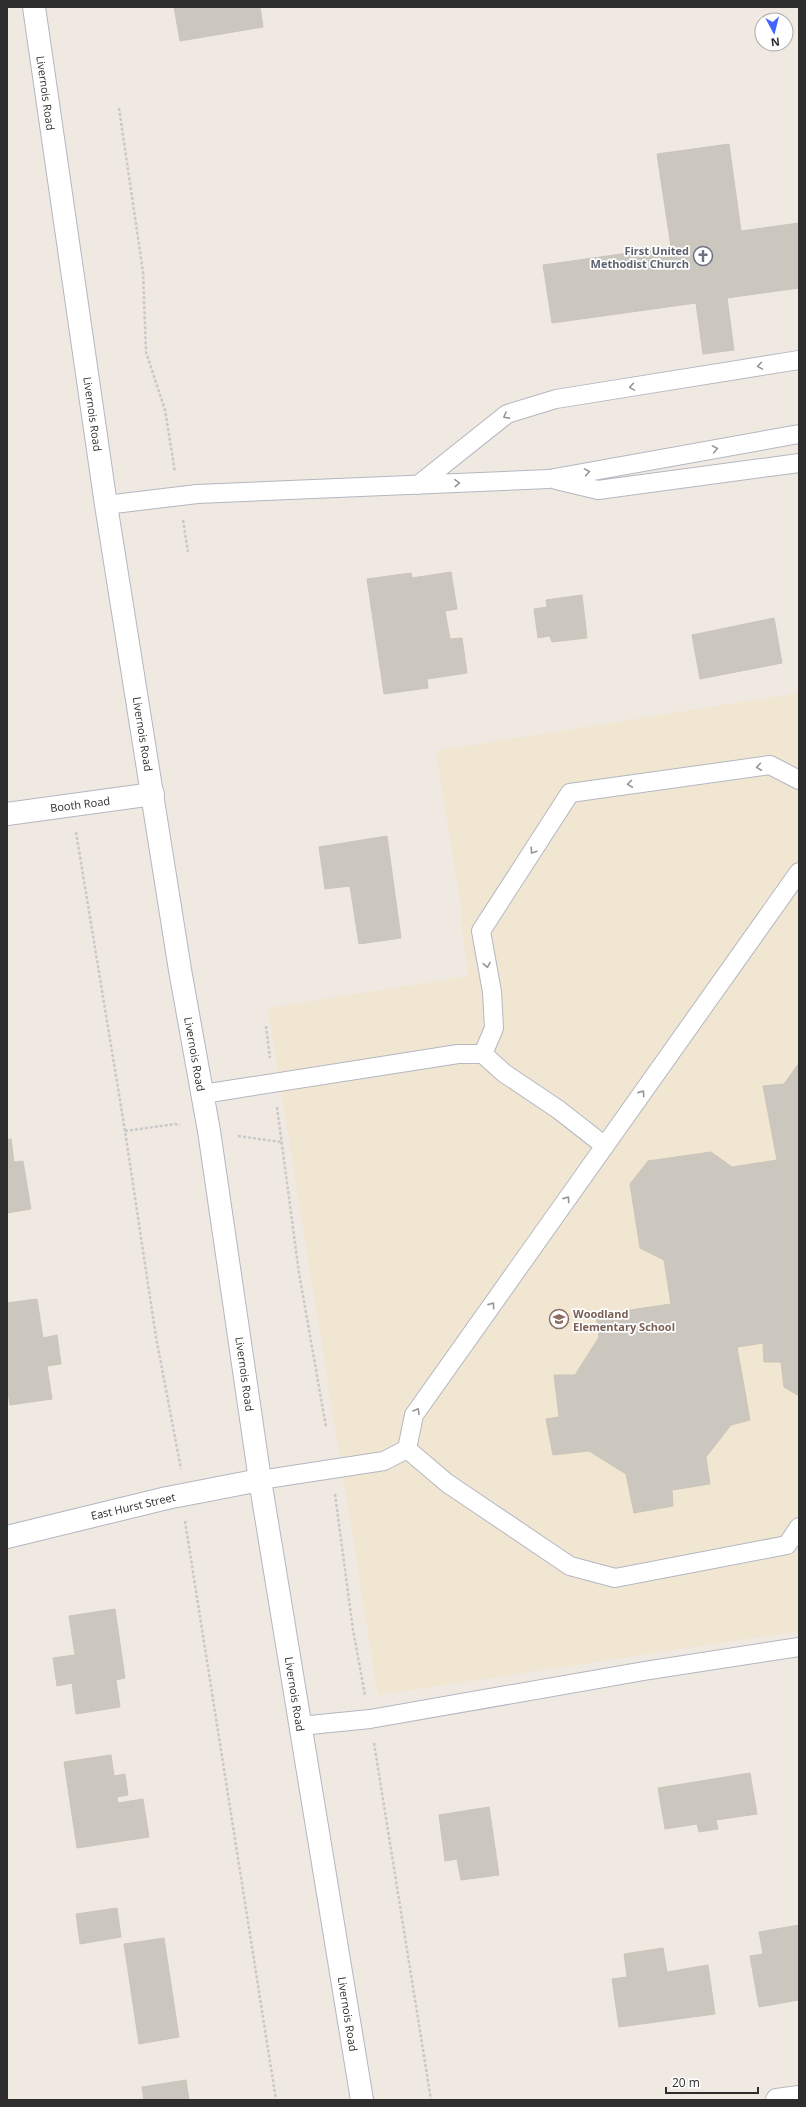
<svg xmlns="http://www.w3.org/2000/svg" width="806" height="2107" font-family="'Open Sans',sans-serif">
<style>
.education{fill:#f0e6d1}
.building{fill:#cbc7bf;stroke:#cbc5ba}
.lines{fill:none;stroke-linecap:round;stroke-linejoin:round}
.lane-casing{stroke:#b4b7c1;stroke-width:20}
.street-casing{stroke:#b4b7c1;stroke-width:24}
.secondary-casing{stroke:#b4b7c1;stroke-width:24}
.path{stroke:#c9c9c9;stroke-width:2.5;stroke-dasharray:3 2;stroke-linecap:butt}
.lane{stroke:#fff;stroke-width:18}
.street{stroke:#fff;stroke-width:22}
.secondary{stroke:#fff;stroke-width:22}
.oneway{stroke:#969696}
.labels{text-anchor:middle;dominant-baseline:central;stroke-width:3.5;stroke-linejoin:round;paint-order:stroke}
.street-label{font-size:11px;fill:#2e2e2e;stroke:#fff}
.worship-label{font-size:11px;font-weight:bold;fill:#5b616d;stroke:#fff;text-anchor:end}
.education-label{font-size:11px;font-weight:bold;fill:#785e54;stroke:#fff;text-anchor:start}
</style>
<rect width="100%" height="100%" fill="#efe9e1"/>
<path class="education" d="M799 693V1631L378 1695 268 1008 469 976 462 931 461 906 436 751Z"/>
<path class="building" d="M174 7H260L263 27 180 41Z
M729 144 741 231 799 223V288L727 298 734 350 703 354 696 303 552 323 543 265 671 247 657 154Z
M451 572 457 609 445 611 450 639 462 638 467 673 427 679 428 688 384 694 367 579 411 573 412 578Z
M582 595 587 638 552 642 550 636 538 638 534 609 547 607 546 600Z
M774 618 782 663 700 679 692 635Z
M387 836 401 938 359 944 350 886 325 889 319 847Z
M799 1063V1396L784 1387 781 1362H764L763 1343 737 1347 750 1420 731 1425 706 1457 710 1484 672 1490 673 1506 634 1513 626 1474 589 1451 553 1455 546 1419 559 1417 554 1375H575L599 1337 596 1315 671 1304 664 1260 640 1248 630 1184 648 1161 711 1152 732 1167 777 1160 763 1086 784 1084Z
M11 1139 14 1162 23 1161 31 1209 7 1213V1140Z
M37 1299 43 1338 57 1335 61 1364 47 1366 52 1399 10 1405 7 1387V1303Z
M115 1609 125 1678 116 1680 120 1707 76 1714 72 1683 57 1686 53 1658 75 1655 69 1616Z
M111 1755 114 1776 125 1774 128 1795 117 1797 118 1803 143 1799 149 1837 77 1848 64 1762Z
M750 1773 757 1814 716 1820 718 1829 699 1832 697 1824 665 1829 658 1788Z
M489 1807 499 1875 461 1880 457 1859 445 1861 439 1815Z
M117 1908 121 1937 80 1944 76 1914Z
M799 1925V2000L759 2007 750 1956 763 1954 759 1932Z
M164 1938 179 2037 139 2044 124 1944Z
M663 1948 667 1972 708 1965 715 2014 619 2027 612 1979 627 1977 624 1954Z
M186 2080 189 2100H144L142 2087Z"/>
<g class="lines">
<defs>
<path id="lane" d="M556 480 598 490 799 463
M418 485 507 414 556 399 799 360
M106 505 197 494 549 479 799 434
M483 1054 504 1073 559 1110 605 1146
M203 1094 458 1054H483L494 1028 492 992 481 931 570 793 770 765 799 780
M407 1449 414 1415 799 872
M260 1480 384 1461 407 1449 447 1483 570 1566 615 1578 787 1545 799 1527
M300 1726 370 1719 644 1671 799 1647"/>
<path id="street" d="M7 814 153 794
M7 1537 167 1498 260 1480
M777 2100 799 2097"/>
<path id="secondary" d="M34 7 106 505 180 970 209 1131 260 1480 362 2100"/>
</defs>
<use href="#lane" class="lane-casing"/>
<use href="#street" class="street-casing"/>
<use href="#secondary" class="secondary-casing"/>
<path class="path" d="M119 108 143 272 146 352 165 410 175 472
M183 520 188 552
M76 832 125 1131 156 1337 181 1469
M266 1026 270 1058
M277 1107 299 1273 326 1427
M125 1131 175 1124 180 1125
M238 1136 281 1142
M335 1494 353 1630 365 1695
M185 1521 276 2100
M374 1743 431 2100"/>
<use href="#lane" class="lane"/>
<use href="#street" class="street"/>
<use href="#secondary" class="secondary"/>
</g>
<defs><path id="oneway-chevron" d="M-2-3.5L2.5 0L-2 3.5" fill="none" stroke-width="1.6" stroke-linecap="round" stroke-linejoin="round"/></defs>
<g class="oneway">
<use href="#oneway-chevron" transform="translate(760 366) rotate(171)"/>
<use href="#oneway-chevron" transform="translate(632 387) rotate(171)"/>
<use href="#oneway-chevron" transform="translate(506 416) rotate(151)"/>
<use href="#oneway-chevron" transform="translate(715 449) rotate(-10)"/>
<use href="#oneway-chevron" transform="translate(587 472) rotate(-10)"/>
<use href="#oneway-chevron" transform="translate(457 483) rotate(-3)"/>
<use href="#oneway-chevron" transform="translate(759 767) rotate(172)"/>
<use href="#oneway-chevron" transform="translate(630 784) rotate(172)"/>
<use href="#oneway-chevron" transform="translate(533 851) rotate(123)"/>
<use href="#oneway-chevron" transform="translate(487 965) rotate(80)"/>
<use href="#oneway-chevron" transform="translate(642 1093) rotate(-55)"/>
<use href="#oneway-chevron" transform="translate(567 1199) rotate(-55)"/>
<use href="#oneway-chevron" transform="translate(492 1305) rotate(-55)"/>
<use href="#oneway-chevron" transform="translate(417 1411) rotate(-59)"/>
</g>
<defs>
<symbol id="church-ring" viewBox="-11 -11 22 22"><circle r="9.5" fill="#fff" stroke="#6b7280" stroke-width="1.5"/><path d="M-1.2-6h2.4v3.5h3.3v2.4h-3.3V6h-2.4V-.1h-3.3v-2.4h3.3Z" fill="#6b7280"/></symbol>
<symbol id="school-ring" viewBox="-11 -11 22 22"><circle r="9.5" fill="#fff" stroke="#8d6e63" stroke-width="1.5"/><path d="M0-5L7-2L0 1L-7-2ZM-4 1L0 2.5L4 1V4Q0 6-4 4Z" fill="#8d6e63"/></symbol>
</defs>
<g fill-rule="evenodd">
<use href="#church-ring" x="692" y="245" width="22" height="22"/>
<use href="#school-ring" x="548" y="1308" width="22" height="22"/>
</g>
<g class="labels">
<g class="street-label">
<text transform="translate(46 93) rotate(82)">Livernois Road</text>
<text transform="translate(93 414) rotate(82)">Livernois Road</text>
<text transform="translate(143 734) rotate(81)">Livernois Road</text>
<text transform="translate(80 804) rotate(-7)">Booth Road</text>
<text transform="translate(195 1054) rotate(80)">Livernois Road</text>
<text transform="translate(245 1374) rotate(82)">Livernois Road</text>
<text transform="translate(133 1506) rotate(-13)">East Hurst Street</text>
<text transform="translate(295 1694) rotate(81)">Livernois Road</text>
<text transform="translate(348 2014) rotate(81)">Livernois Road</text>
</g>
<g class="worship-label">
<text x="689" y="250">First United<tspan x="689" dy="13">Methodist Church</tspan></text>
</g>
<g class="education-label">
<text x="573" y="1313">Woodland<tspan x="573" dy="13">Elementary School</tspan></text>
</g>
</g>
<rect width="806" height="2107" fill="none" stroke="#2e2e2e" stroke-width="16"/>
<g transform="translate(774 32) rotate(173)"><circle r="19" fill="#ffffff" stroke="#ababab"/>
<path d="M0-3L7 15L0 10L-7 15Z" fill="#4264fb"/>
<text y="-6" font-size="11" font-weight="bold" text-anchor="middle" fill="#2e2e2e">N</text>
</g>
<path d="M666 2087v6h92v-6" fill="none" stroke="#2e2e2e" stroke-width="2"/>
<text x="672" y="2087" font-size="12" fill="#2e2e2e" stroke="#ffffff" stroke-width="3" paint-order="stroke">20 m</text>
</svg>
